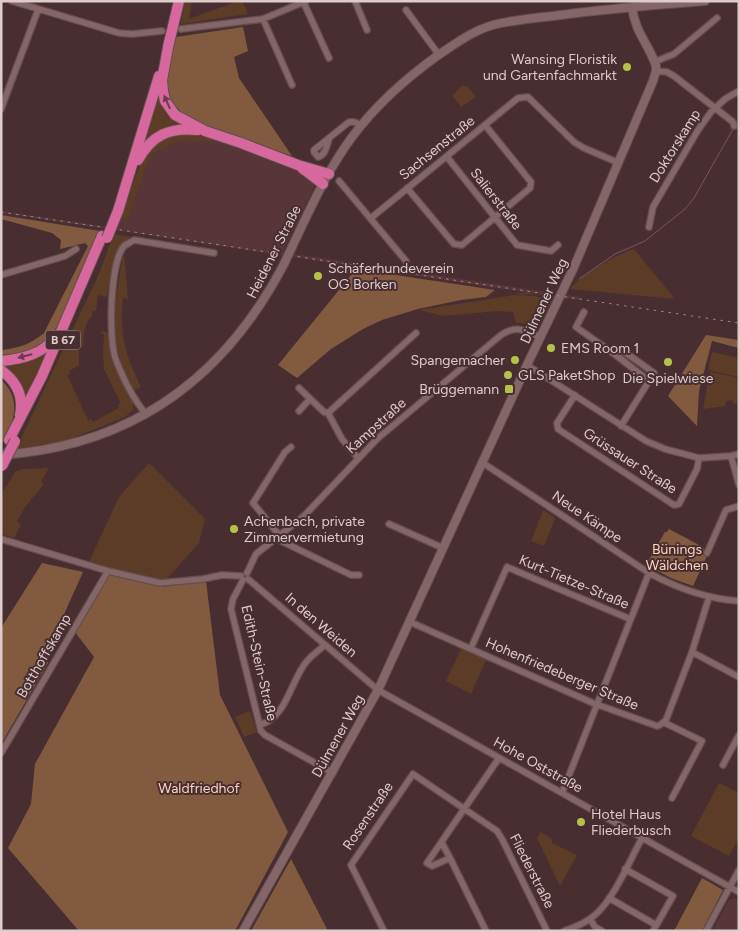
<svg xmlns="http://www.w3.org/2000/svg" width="740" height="932" font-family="Figtree,sans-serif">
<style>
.built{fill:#573538}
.green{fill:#5c3c26}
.forest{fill:#815a40}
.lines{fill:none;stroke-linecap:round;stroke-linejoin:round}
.stream{stroke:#765371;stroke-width:1}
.street-casing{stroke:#634d4f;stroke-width:8}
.secondary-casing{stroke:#634d4f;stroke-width:10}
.highway-casing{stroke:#634d4f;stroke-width:12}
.street{stroke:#846568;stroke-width:5.5}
.secondary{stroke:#846568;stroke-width:8}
.highway{stroke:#d6689d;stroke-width:10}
.rail{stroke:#9f898b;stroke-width:1;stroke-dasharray:2.5 5;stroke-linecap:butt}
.secondary-bridge-casing{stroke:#634d4f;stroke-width:10;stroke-linecap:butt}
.highway-bridge-casing{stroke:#634d4f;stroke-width:12;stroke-linecap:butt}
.secondary-bridge{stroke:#846568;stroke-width:8}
.highway-bridge{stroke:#d6689d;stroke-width:10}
.oneway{fill:#6c3c4c}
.poi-dot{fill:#b4c24a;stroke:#492e31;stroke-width:2}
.labels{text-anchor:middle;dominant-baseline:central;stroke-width:4;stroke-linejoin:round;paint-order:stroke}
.shield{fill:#492e31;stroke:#b19d9e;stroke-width:1}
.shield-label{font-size:12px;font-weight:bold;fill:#decccd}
.poi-label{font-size:14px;fill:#decccd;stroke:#492e31;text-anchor:start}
.street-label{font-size:14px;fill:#decccd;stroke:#492e31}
.park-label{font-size:14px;fill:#fdd5bc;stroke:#492e31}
</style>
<rect width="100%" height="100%" fill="#492e31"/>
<path class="built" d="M214 139 261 154 300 171 314 184V188L283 252 581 297 580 300 534 294 521 295 514 294 524 292 1 213V211L116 228 151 156 159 150 181 141H202Z
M734 898 739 900V931H712L729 900Z"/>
<path class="green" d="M185 1H192L189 19 238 1H242L248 14 181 24Z
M463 85 466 87 467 86 476 97 461 107 452 95Z
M159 91 184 125 142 145Z
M184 132 214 139 213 142 181 141 159 150 151 156 142 178 128 219 120 218 143 157 158 140Z
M114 234 132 237 118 248 112 267 107 297 98 295 96 311H93L92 316C84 324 83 336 83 347L79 348V365L69 371 70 374 67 375 88 420 91 419 93 422 119 408 118 405 121 404 104 369 103 357 104 334 100 333 102 331 106 332 108 334C110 345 112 355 115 366 120 379 135 396 133 410L125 417 65 441 16 449 98 276Z
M634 249 675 299 570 289C582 274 615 255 634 249Z
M124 254 128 299 123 298C119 335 125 354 141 387L134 390C113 351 111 328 118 285 120 275 121 264 124 254Z
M514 295 534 296 552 301 541 322C535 327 524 323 516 323L513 312 498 311 443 316 419 310Z
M49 349 26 402 1 367V363Z
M712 352 739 358V377L708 370Z
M710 372 739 378V403L734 404 732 400 726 401 725 406 703 409Z
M149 463 205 519 199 543 166 580H154L89 562 119 497Z
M49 468 41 482 44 484 25 507 17 521 21 525 14 538 1 534V495L15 472 22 469Z
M543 510 555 518 544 546 531 541Z
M461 649 486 660 471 694 446 681Z
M250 711 257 732 244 737 235 717Z
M719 783 739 793V838L729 856 691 836Z
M540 832 551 838 552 843 577 855 560 886 537 838Z"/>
<path class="forest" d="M243 27 248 51 234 57 239 78 292 156 188 120 170 100 166 77 176 37Z
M1 215 100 231C89 258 62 334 39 347 27 354 14 354 1 355V350C19 348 31 344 44 333L88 246 85 243 60 249 61 240 52 233 1 219Z
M356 269 495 290 486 297 461 300 418 309 382 320 363 329 331 349 297 378 278 365Z
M706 335 739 340V348L712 341 699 391 697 426 668 396Z
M1 380C22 398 15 424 1 445Z
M669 529 703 547 705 555 707 556 693 586 671 578 646 565 665 532H667Z
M42 563 83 572 48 650V663L1 744V628Z
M109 573 161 587 206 581 220 695 288 832 235 931H79L8 848 31 804 35 764 94 657 75 632Z
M291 859 328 931H251Z
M702 878 723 890 702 931H674Z"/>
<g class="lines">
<path class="stream" d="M579 279 615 254 645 241 685 209 694 198 733 129"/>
<defs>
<path id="street" d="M12 1 119 33 132 34 162 31
M303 1 329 58
M355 1 367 30
M406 10 439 55
M263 19 292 85
M181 29 263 19 306 1
M654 62 674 54 717 18
M656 71 667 72 674 76 733 122 734 126
M1 109 38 10
M329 139C327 145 326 155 318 157L314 152V150L349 122H354L362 125
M447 157 517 245 551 251 558 245
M339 181 406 261
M407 188 454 244 462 245 530 188 531 182 485 125
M371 218 518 98 528 97 574 142 584 148 619 163
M649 227 653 207 698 130 711 112 725 99 739 91
M1 275 65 256 76 249
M584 312 576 327 617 356
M527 365 646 441 665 449 699 458 731 456 739 485
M299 388 324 412 328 413
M575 395 557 423 558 429 674 505 679 504 697 469 699 458
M299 411 310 399
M146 414C133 399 123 378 116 360 108 340 110 262 124 246 127 244 131 242 134 240L214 253
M621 426 649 381 653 380 655 377 654 373 622 350 617 356 649 381
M731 456 739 454
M358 458 342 439 328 413 416 333
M483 463 649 573C677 588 707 599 739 601
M389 524 443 548
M279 535 253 503 285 452 291 447
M277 537 279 540 351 575H359
M1 539 108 571 160 583 203 579 222 575 241 576
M707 553 726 510 739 506
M247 573 256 554 304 516 377 439 501 335C518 324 523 331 541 337
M248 579 378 690 739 892
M243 580 233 599 231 609 261 731 265 735 333 773
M410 622 593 703 657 726 660 725 666 720 692 652 709 597
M471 648 507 567 630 619
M692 652 739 677
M665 723 702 741 672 798
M260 725C288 716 290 681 307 661 312 655 319 650 325 645
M1 753 108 571
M723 765 739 735
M562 793 649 573
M442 843 450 858 432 866 427 863 499 758
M450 858 486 931
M625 869 673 896 653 931
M609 898 656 925
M590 919 595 927 602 931
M384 931 351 865 413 774 497 831 502 839 547 931
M564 931C576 927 586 923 595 915 614 899 630 860 642 838
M706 931 739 870"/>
<path id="secondary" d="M292 247C310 209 327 171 352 137 376 105 405 79 437 56 455 44 472 31 493 25 513 20 533 18 553 16 604 9 654 5 705 1
M1 455C132 446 224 379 284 264
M243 931 378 690 527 365 574 267 653 81 656 71V66C649 44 635 33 632 7"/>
<path id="highway" d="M169 42 162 80 163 91 165 101 175 115 205 131 241 143 298 165 329 174
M168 47 179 1
M138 160C152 135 169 127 198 130
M302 168 323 184
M118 211 159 76
M1 361C22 359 44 354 56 336
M1 370C16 381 24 396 20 415
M9 440 42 376 102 236"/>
</defs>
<use href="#street" class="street-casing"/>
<use href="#secondary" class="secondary-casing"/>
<use href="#highway" class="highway-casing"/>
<use href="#street" class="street"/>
<use href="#secondary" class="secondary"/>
<use href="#highway" class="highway"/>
<path class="rail" d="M1 212 739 323"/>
<defs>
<path id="secondary-bridge" d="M284 264 292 247"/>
<path id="highway-bridge" d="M107 238 118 211
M2 466 15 441"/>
</defs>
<use href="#secondary-bridge" class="secondary-bridge-casing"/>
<use href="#highway-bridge" class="highway-bridge-casing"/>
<use href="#secondary-bridge" class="secondary-bridge"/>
<use href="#highway-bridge" class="highway-bridge"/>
</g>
<defs><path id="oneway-solid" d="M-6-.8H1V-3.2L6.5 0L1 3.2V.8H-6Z" transform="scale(1.25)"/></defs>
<g class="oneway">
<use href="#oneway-solid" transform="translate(167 102) rotate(-114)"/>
<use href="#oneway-solid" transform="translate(25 356) rotate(166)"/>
</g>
<g class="poi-dot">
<circle cx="627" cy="67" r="5"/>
<circle cx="318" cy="276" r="5"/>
<circle cx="551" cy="348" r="5"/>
<circle cx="515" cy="360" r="5"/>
<circle cx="668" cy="362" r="5"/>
<circle cx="508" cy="375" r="5"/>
<rect x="504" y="384" width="10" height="10" rx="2.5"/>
<circle cx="234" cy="529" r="5"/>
<circle cx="581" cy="822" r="5"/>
</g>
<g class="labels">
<rect class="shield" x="45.5" y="330.5" width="35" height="19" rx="4"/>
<g class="shield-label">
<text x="63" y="340">B 67</text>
</g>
<g class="poi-label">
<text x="617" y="59" text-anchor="end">Wansing Floristik<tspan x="617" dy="16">und Gartenfachmarkt</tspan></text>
<text x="328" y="268">Schäferhundeverein<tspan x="328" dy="16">OG Borken</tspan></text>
<text x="561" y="348">EMS Room 1</text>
<text x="505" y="360" text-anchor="end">Spangemacher</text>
<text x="518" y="375">GLS PaketShop</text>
<text x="668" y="378" text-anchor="middle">Die Spielwiese</text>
<text x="499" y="389" text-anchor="end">Brüggemann</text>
<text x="244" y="521">Achenbach, private<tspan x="244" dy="16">Zimmervermietung</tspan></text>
<text x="591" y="814">Hotel Haus<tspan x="591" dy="16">Fliederbusch</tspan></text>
</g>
<g class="street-label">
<text transform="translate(675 146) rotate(-58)">Doktorskamp</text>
<text transform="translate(437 148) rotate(-39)">Sachsenstraße</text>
<text transform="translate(496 199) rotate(52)">Salierstraße</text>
<text transform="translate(274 252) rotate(-63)">Heidener Straße</text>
<text transform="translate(544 301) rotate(-65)">Dülmener Weg</text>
<text transform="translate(376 426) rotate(-42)">Kampstraße</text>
<text transform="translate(630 461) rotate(33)">Grüssauer Straße</text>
<text transform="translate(587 517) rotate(34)">Neue Kämpe</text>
<text transform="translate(574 582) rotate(23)">Kurt-Tietze-Straße</text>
<text transform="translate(321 625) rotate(41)">In den Weiden</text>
<text transform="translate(44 656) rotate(-60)">Botthoffskamp</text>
<text transform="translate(259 663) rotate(77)">Edith-Stein-Straße</text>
<text transform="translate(562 674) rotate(23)">Hohenfriedeberger Straße</text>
<text transform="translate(338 736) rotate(-61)">Dülmener Weg</text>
<text transform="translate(538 765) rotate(29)">Hohe Oststraße</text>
<text transform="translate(368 816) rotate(-56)">Rosenstraße</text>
<text transform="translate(532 871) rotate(63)">Fliederstraße</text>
</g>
<g class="park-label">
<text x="677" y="549">Bünings<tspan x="677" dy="16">Wäldchen</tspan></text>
<text x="199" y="788">Waldfriedhof</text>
</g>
</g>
<rect width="740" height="932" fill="none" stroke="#decccd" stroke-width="5"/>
</svg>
